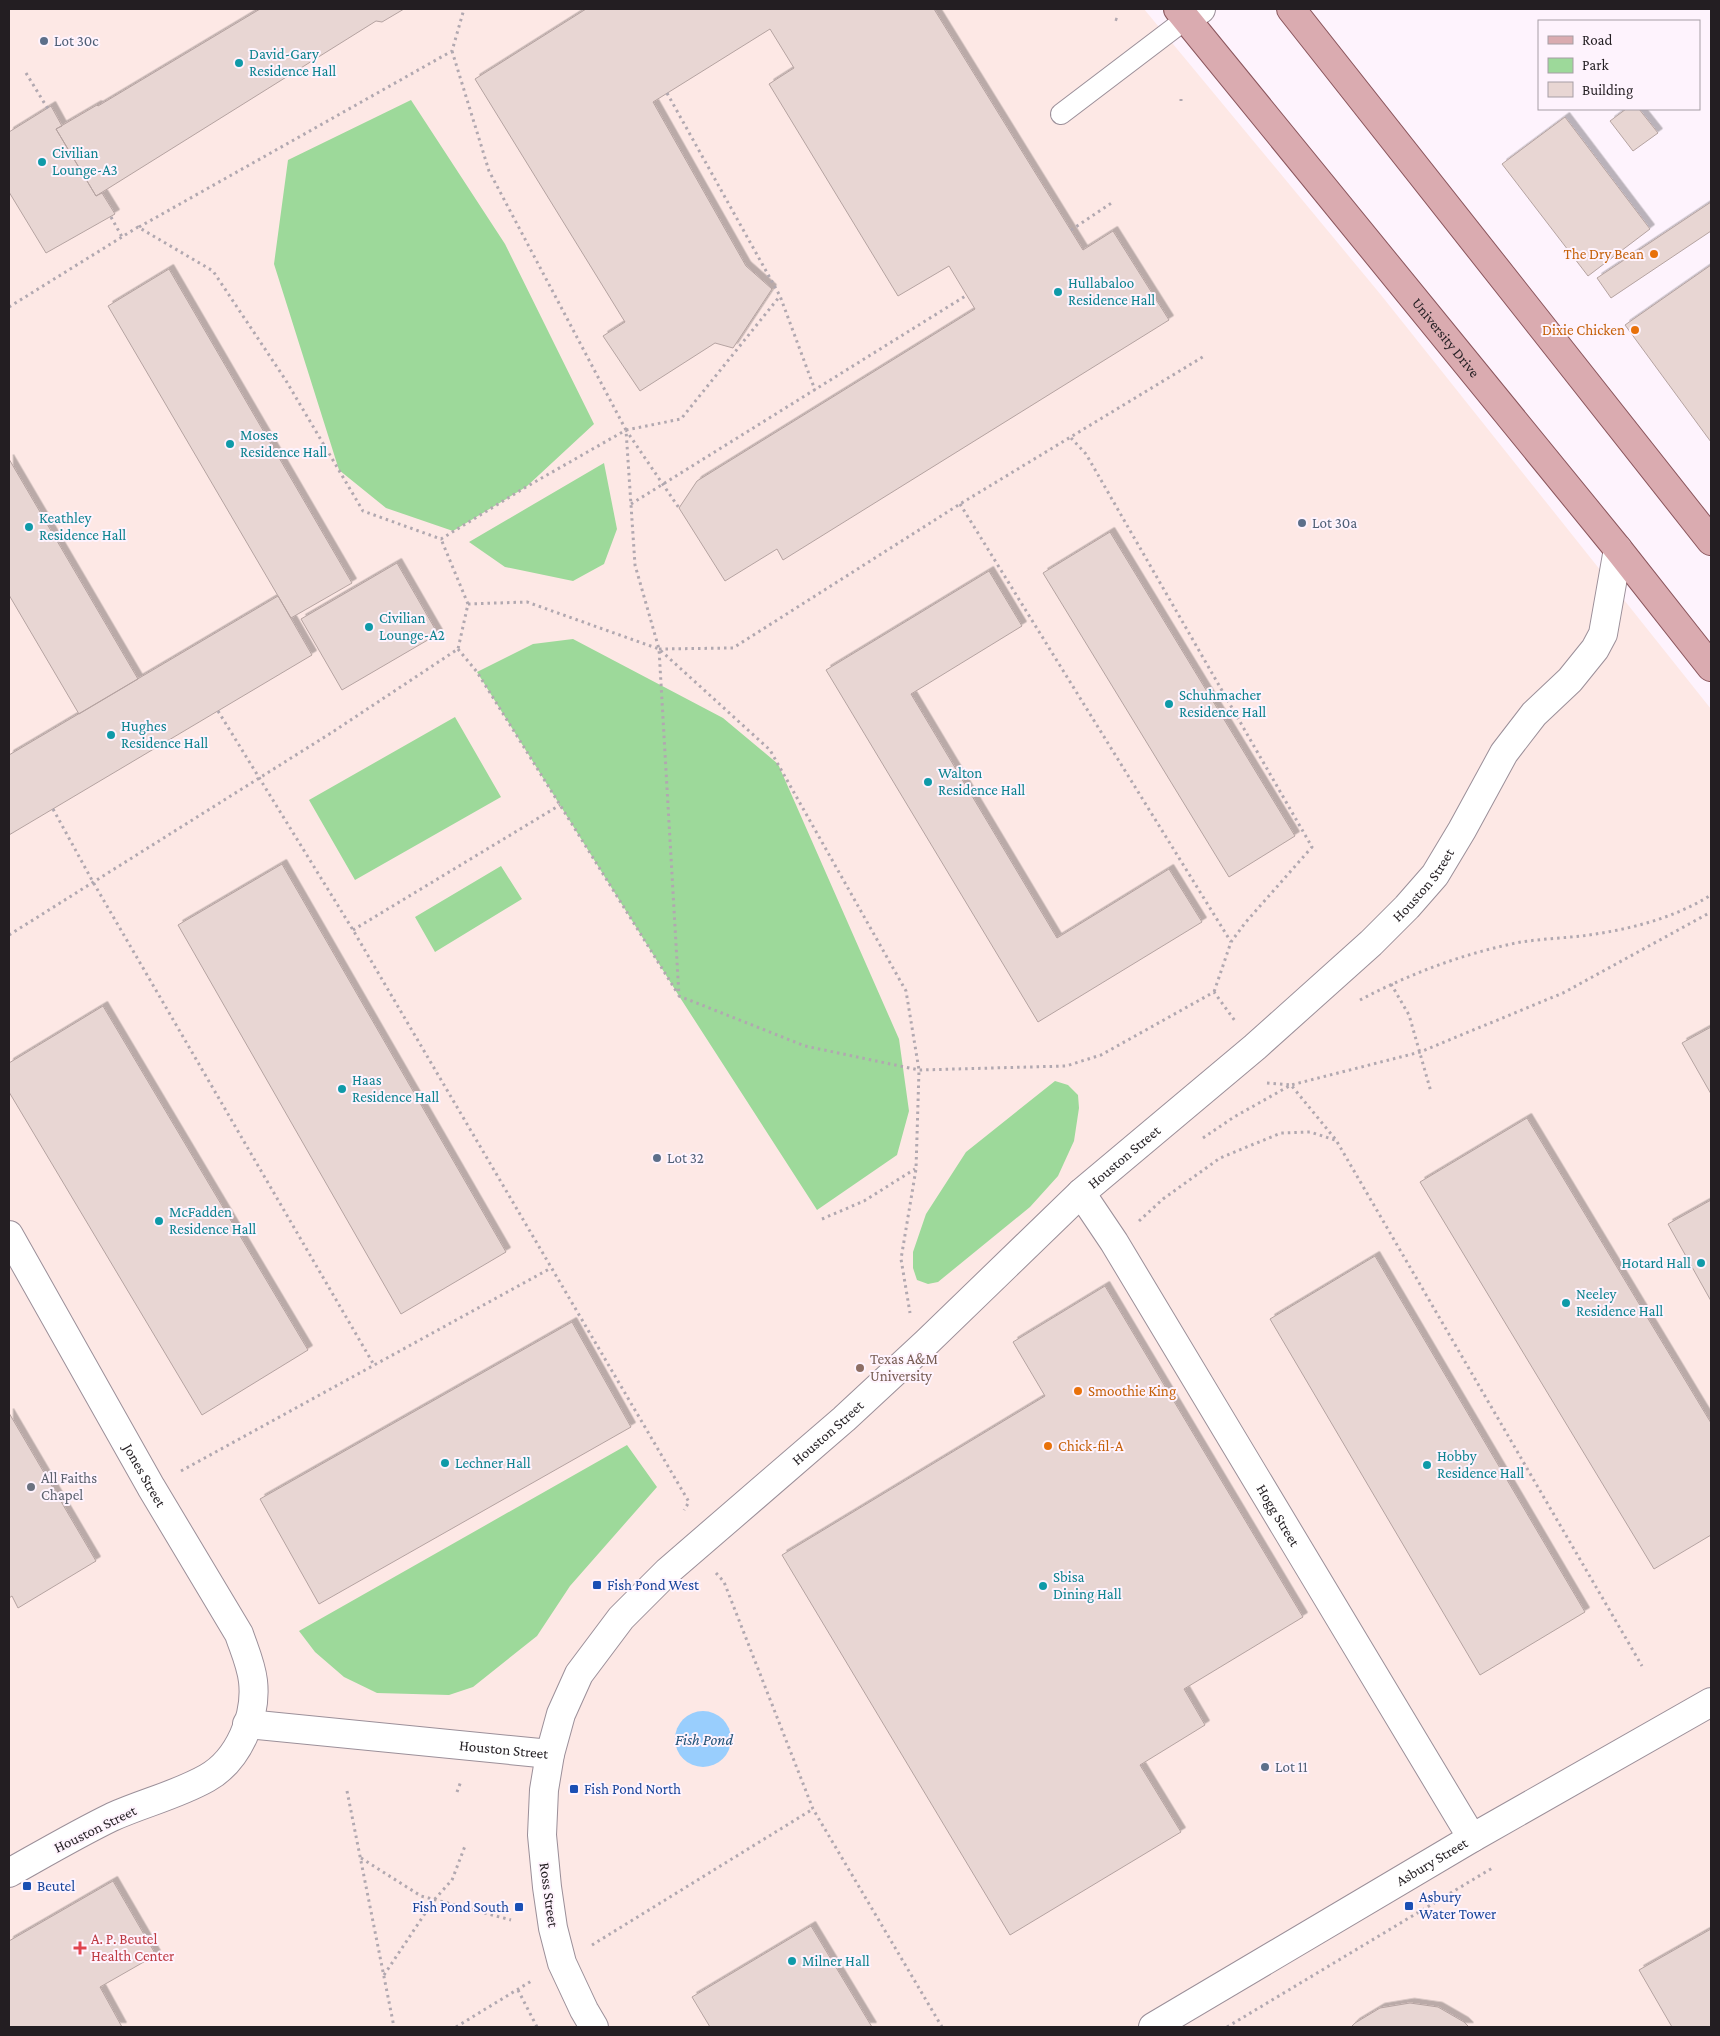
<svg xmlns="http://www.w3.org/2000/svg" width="1720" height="2036" font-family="'Crimson Pro',serif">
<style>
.education{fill:#fde8e5}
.green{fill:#9dd99a}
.water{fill:#99cefd}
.building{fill:#e8d6d3;stroke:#b5a3a1;filter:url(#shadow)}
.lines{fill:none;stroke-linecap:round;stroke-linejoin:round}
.service-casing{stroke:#9b8f99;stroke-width:22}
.minor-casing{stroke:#9b8f99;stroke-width:30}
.primary-casing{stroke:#8a555c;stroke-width:30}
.path{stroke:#b1a8b0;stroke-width:3;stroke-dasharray:2.5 4;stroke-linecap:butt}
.service{stroke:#fff;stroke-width:20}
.minor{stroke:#fff;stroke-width:28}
.primary{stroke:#daabb0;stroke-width:28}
.service-dot{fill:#5c6f8a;stroke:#fef3fd;stroke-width:2}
.culture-dot{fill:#0f9aa8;stroke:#fef3fd;stroke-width:2}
.food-dot{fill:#e8710a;stroke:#fef3fd;stroke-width:2}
.education-dot{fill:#8d6e63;stroke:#fef3fd;stroke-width:2}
.worship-dot{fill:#6b7280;stroke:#fef3fd;stroke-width:2}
.transit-dot{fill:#1a4fb4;stroke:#fef3fd;stroke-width:2}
.health-dot{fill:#e0444e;stroke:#fef3fd;stroke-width:2}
.labels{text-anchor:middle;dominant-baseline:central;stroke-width:4;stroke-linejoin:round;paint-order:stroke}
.service-label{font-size:15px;fill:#4e5e75;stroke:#fef3fd;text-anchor:start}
.culture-label{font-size:15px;fill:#0d838f;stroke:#fef3fd;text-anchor:start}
.food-label{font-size:15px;fill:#c56008;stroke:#fef3fd;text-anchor:end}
.street-label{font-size:15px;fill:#231e22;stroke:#fef3fd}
.education-label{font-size:15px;fill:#785e54;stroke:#fef3fd;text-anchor:start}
.worship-label{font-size:15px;fill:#5b616d;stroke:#fef3fd;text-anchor:start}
.transit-label{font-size:15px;fill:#164399;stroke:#fef3fd;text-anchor:start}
.health-label{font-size:15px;fill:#be3a42;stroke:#fef3fd;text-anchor:start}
.water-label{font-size:16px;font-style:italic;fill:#215278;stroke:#fef3fd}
</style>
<defs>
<filter id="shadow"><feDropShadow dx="4.5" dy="-4.5" stdDeviation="0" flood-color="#0004"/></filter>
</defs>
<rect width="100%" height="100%" fill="#fef3fd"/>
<path class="education" d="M9 9H1144L1381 295 1711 709V2027H9Z"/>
<path class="green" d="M411 100 505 244 594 424 526 487 453 531 386 508 339 470 274 264 288 160Z
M604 463 617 529 604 564 573 581 505 567 469 542Z
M573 639 723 718 778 764 899 1039 909 1111 897 1155 817 1210 679 996 477 672 533 644Z
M455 717 501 797 355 880 309 800Z
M501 866 522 899 435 952 415 917Z
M1055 1081 1068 1085 1078 1095 1079 1108 1074 1141 1058 1176 1030 1207 938 1282 928 1284 917 1280 913 1268V1252L926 1214 966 1152Z
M627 1445 657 1487 570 1586 537 1636 473 1687 449 1695 377 1693 344 1677 315 1652 299 1631Z"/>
<path class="water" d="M675 1739a28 28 0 1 1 56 0a28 28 0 1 1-56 0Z"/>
<path class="building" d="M260 9H404L382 22 376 21 96 196 56 129 97 105 98 106Z
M586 9H934L1083 250 1113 231 1169 320 783 560 777 549 725 581 679 508 697 481 975 309 949 266 898 296 769 84 794 68 770 29 653 102 746 266 772 289 733 348 715 343 640 391 603 336 625 322 475 79Z
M51 106 62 126 56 129 96 196 102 193 115 214 46 253 9 192V132Z
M1626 109H1639L1658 133 1633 151 1610 121Z
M1565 117 1650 229 1588 276 1502 164Z
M1711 202V231L1611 298 1597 278Z
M1711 265V442L1625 325Z
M169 269 352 583 291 618 108 306Z
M9 459 138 679 79 714 9 595Z
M1110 532 1295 836 1229 877 1043 573Z
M397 563 438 634 342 690 301 619Z
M989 571 1022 626 911 694 1057 938 1169 869 1202 922 1038 1022 826 670Z
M278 596 312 655 9 835V755Z
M282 864 506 1252 401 1314 178 925Z
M103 1006 308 1350 202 1415 9 1092V1063Z
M1711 1027V1094L1682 1043Z
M1527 1118 1711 1423V1535L1654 1569 1420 1182Z
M1711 1200V1301L1668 1224Z
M1375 1256 1585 1612 1480 1675 1270 1319Z
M1105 1286 1303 1617 1184 1689 1205 1725 1140 1765 1181 1832 1010 1935 782 1555 1045 1396 1013 1342Z
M572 1322 631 1427 319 1604 260 1499Z
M9 1413 96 1561 18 1608 12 1596 9 1598Z
M113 1881 156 1955 100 1987 122 2027H9V1941Z
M811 1926 872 2027H710L692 1997Z
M1711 1929V2027H1672L1639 1970Z
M1410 2003 1438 2007 1464 2022 1469 2027H1351L1355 2023 1380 2008Z"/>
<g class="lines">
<defs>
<path id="service" d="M1061 114 1186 19"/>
<g id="minor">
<path d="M1186 19 1201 9"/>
<path id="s1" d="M1081 1193 1114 1242 1472 1838"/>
<path id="s2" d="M9 1235 151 1487 239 1634C244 1649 251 1664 253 1681 257 1716 239 1760 207 1778 177 1795 143 1803 112 1817 77 1834 43 1854 9 1873"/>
<path id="s3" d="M247 1724 550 1754"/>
<path id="s4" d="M594 2027 584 2010 562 1963 553 1928 547 1887 542 1835 544 1790 550 1754 561 1714 579 1674 621 1618 668 1571 844 1419 927 1342 1081 1193 1255 1047 1371 943 1407 907 1435 875 1462 830 1504 753 1534 714 1570 680 1595 649 1603 634 1618 549"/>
<path id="s5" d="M1153 2027 1472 1838 1711 1702"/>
</g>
<g id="primary">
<path id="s6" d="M1178 9 1618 549 1711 667"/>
<path d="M1291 9 1711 541"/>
</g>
</defs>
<use href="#service" class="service-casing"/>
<use href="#minor" class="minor-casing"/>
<use href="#primary" class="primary-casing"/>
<path class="path" d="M1115 19 1118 20
M452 51 489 171 626 430 635 565 659 649 679 996 805 1046 919 1070 1066 1066 1101 1055 1214 992 1235 1021
M26 73 48 109
M667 93 780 296 815 390
M1181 99V101
M111 217 122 237
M139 227 452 51 464 9
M1071 230 1113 202
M9 307 138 227 213 271 285 379 363 511 441 539 526 487 626 430 679 508
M626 430 681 419 780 296
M1071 438 1086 454 1312 847 1245 923 1231 942 1214 992
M631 504 967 295
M960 504 1231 942
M468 604 527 602 659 649 770 750 906 991 919 1070 916 1169 901 1259 910 1313
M458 649 477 672 678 994
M659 649 733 648 960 504 1206 355
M218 711 353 930 689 1502 684 1510
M53 809 93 882 374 1365
M353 930 560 805
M9 935 331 733 458 649 468 604 441 539
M1391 984 1409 1015 1431 1092
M1360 1000C1411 973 1465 953 1521 942 1541 939 1562 938 1582 936 1627 930 1673 919 1711 895
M1267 1083 1291 1085 1336 1140 1642 1666
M1203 1138 1234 1117 1291 1085 1420 1052 1563 993 1711 912
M822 1219 864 1201 915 1169
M1139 1221 1163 1199 1220 1158 1281 1133 1310 1132 1335 1140
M181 1471 551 1268
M716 1573 724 1582 813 1809 942 2027
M347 1791 394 2027
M457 1792 461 1781
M361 1858 421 1896 511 1920
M592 1945 813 1809
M384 1975 434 1900 452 1880 465 1846
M518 1990 537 2027
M456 2027 533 1980
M1227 2027 1494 1867"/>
<use href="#service" class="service"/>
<use href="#minor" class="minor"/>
<use href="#primary" class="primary"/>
</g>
<g class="service-dot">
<circle cx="44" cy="41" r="5"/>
<circle cx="1302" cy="523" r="5"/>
<circle cx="657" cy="1158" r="5"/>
<circle cx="1265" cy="1767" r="5"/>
</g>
<g class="culture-dot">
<circle cx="239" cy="63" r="5"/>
<circle cx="42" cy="162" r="5"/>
<circle cx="1058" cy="292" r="5"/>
<circle cx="230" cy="444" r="5"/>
<circle cx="29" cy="527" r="5"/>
<circle cx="369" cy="627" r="5"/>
<circle cx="1169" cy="704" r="5"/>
<circle cx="111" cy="735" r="5"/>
<circle cx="928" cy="782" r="5"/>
<circle cx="342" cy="1089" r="5"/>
<circle cx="159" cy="1221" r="5"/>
<circle cx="1701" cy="1263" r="5"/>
<circle cx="1566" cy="1303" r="5"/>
<circle cx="445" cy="1463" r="5"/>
<circle cx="1427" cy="1465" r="5"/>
<circle cx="1043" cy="1586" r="5"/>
<circle cx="792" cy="1961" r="5"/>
</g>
<g class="food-dot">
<circle cx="1654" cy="254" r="5"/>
<circle cx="1635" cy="330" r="5"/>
<circle cx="1078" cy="1391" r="5"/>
<circle cx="1048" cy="1446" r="5"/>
</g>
<circle class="education-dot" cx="860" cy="1368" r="5"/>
<circle class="worship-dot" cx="31" cy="1487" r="5"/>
<g class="transit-dot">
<rect x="592" y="1580" width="10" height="10" rx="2.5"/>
<rect x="569" y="1784" width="10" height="10" rx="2.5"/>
<rect x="22" y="1881" width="10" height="10" rx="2.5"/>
<rect x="1404" y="1901" width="10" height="10" rx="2.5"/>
<rect x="514" y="1902" width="10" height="10" rx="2.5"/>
</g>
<path class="health-dot" d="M77.5 1940.5h5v5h5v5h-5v5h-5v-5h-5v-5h5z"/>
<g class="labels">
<g class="service-label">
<text x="54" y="41">Lot 30c</text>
<text x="1312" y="523">Lot 30a</text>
<text x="667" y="1158">Lot 32</text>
<text x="1275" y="1767">Lot 11</text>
</g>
<g class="culture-label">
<text x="249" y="54">David-Gary<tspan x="249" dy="17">Residence Hall</tspan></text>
<text x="52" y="153">Civilian<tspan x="52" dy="17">Lounge-A3</tspan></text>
<text x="1068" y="283">Hullabaloo<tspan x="1068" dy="17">Residence Hall</tspan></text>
<text x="240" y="435">Moses<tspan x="240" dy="17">Residence Hall</tspan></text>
<text x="39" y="518">Keathley<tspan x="39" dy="17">Residence Hall</tspan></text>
<text x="379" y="618">Civilian<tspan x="379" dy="17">Lounge-A2</tspan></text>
<text x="1179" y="695">Schuhmacher<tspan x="1179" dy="17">Residence Hall</tspan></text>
<text x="121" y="726">Hughes<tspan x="121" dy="17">Residence Hall</tspan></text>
<text x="938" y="773">Walton<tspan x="938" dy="17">Residence Hall</tspan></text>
<text x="352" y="1080">Haas<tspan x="352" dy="17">Residence Hall</tspan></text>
<text x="169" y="1212">McFadden<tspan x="169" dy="17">Residence Hall</tspan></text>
<text x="1691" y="1263" text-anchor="end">Hotard Hall</text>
<text x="1576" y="1294">Neeley<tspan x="1576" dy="17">Residence Hall</tspan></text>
<text x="1437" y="1456">Hobby<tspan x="1437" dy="17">Residence Hall</tspan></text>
<text x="455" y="1463">Lechner Hall</text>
<text x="1053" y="1577">Sbisa<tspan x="1053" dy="17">Dining Hall</tspan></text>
<text x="802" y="1961">Milner Hall</text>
</g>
<g class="food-label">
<text x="1644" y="254">The Dry Bean</text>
<text x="1625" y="330">Dixie Chicken</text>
<text x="1088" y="1391" text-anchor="start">Smoothie King</text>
<text x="1058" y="1446" text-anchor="start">Chick-fil-A</text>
</g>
<g class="street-label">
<text stroke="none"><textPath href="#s6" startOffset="424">University Drive</textPath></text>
<text stroke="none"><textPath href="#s4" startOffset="1526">Houston Street</textPath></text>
<text stroke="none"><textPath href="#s4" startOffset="1121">Houston Street</textPath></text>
<text stroke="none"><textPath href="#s4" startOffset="716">Houston Street</textPath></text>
<text stroke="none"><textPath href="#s2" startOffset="276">Jones Street</textPath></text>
<text stroke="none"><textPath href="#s1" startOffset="378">Hogg Street</textPath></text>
<text stroke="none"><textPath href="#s3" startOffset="258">Houston Street</textPath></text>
<text transform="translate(95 1829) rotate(-26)">Houston Street</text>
<text stroke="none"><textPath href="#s5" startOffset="324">Asbury Street</textPath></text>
<text transform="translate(549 1895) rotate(82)">Ross Street</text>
</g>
<g class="education-label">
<text x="870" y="1359">Texas A&amp;M<tspan x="870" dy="17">University</tspan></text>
</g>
<g class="worship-label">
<text x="41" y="1478">All Faiths<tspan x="41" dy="17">Chapel</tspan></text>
</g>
<g class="transit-label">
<text x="607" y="1585">Fish Pond West</text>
<text x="584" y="1789">Fish Pond North</text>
<text x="37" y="1886">Beutel</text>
<text x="1419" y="1897">Asbury<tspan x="1419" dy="17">Water Tower</tspan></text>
<text x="509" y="1907" text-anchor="end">Fish Pond South</text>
</g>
<g class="health-label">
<text x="91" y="1939">A. P. Beutel<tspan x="91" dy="17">Health Center</tspan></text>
</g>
<g class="water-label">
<text x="704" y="1739">Fish Pond</text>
</g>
</g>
<rect width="1720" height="2036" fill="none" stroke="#231e22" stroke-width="20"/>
<rect x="1538" y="20" width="162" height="90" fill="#fef3fd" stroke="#a69ea5"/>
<rect x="1548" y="36" width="25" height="8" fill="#daabb0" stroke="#a69ea5"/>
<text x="1582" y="45" font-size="15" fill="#231e22">Road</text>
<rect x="1548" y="58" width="25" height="15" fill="#9dd99a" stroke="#a69ea5"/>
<text x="1582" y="70" font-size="15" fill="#231e22">Park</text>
<rect x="1548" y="82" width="25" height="15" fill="#e8d6d3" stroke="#a69ea5"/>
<text x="1582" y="95" font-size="15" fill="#231e22">Building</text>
</svg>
